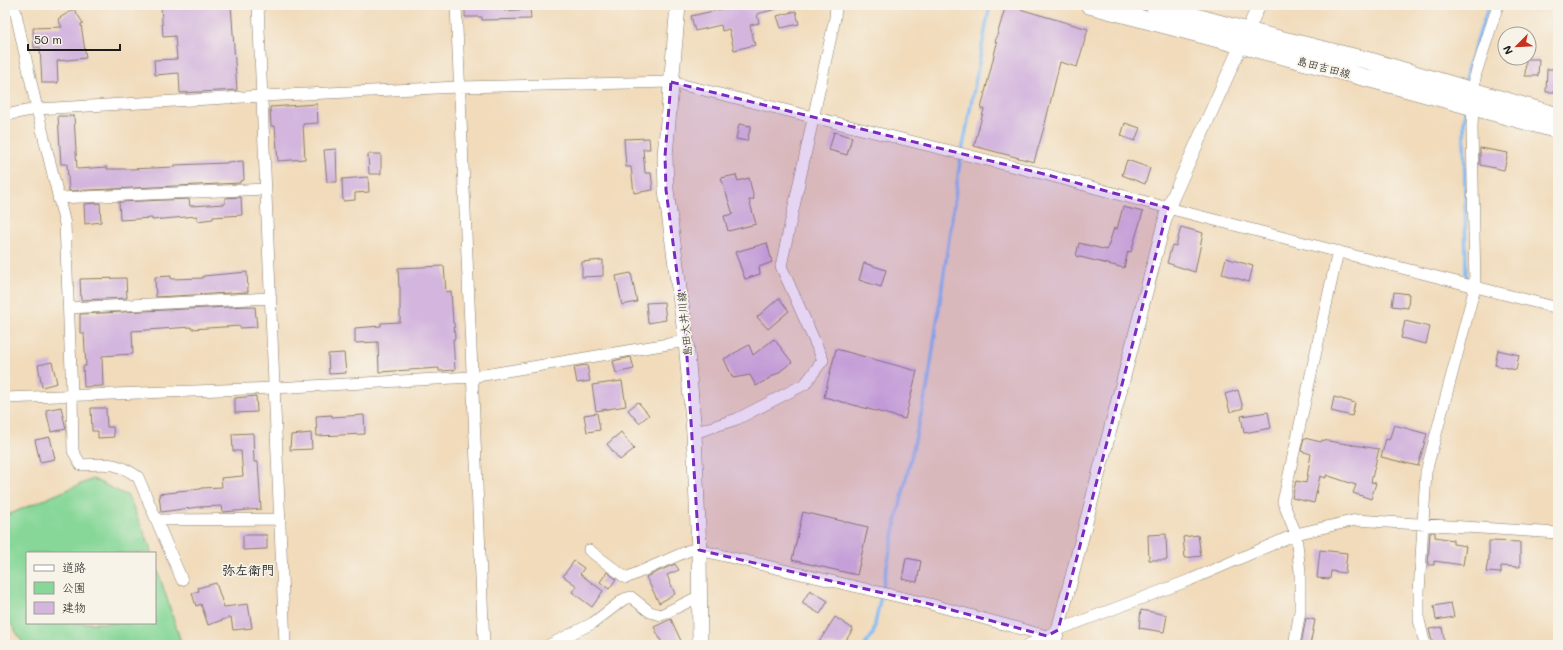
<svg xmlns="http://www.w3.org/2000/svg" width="1563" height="650" font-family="Mali,'Klee One',sans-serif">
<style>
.park{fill:#86d798;stroke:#517a5a}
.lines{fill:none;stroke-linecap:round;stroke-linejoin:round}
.stream{stroke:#83bdf4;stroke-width:3.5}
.building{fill:#d3b5de}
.minor-casing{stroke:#867c6c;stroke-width:12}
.tertiary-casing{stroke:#867c6c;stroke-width:14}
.secondary-casing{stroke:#867c6c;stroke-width:16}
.primary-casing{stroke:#867c6c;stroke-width:18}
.minor{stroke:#fff;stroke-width:11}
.tertiary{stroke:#fff;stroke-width:13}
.secondary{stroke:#fff;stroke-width:15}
.primary{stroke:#fff;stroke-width:17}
.marked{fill:#7b2cbf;fill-opacity:0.2;stroke:#7b2cbf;stroke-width:3;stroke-dasharray:8 5;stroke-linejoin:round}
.labels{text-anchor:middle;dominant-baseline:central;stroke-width:3.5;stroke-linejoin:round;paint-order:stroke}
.street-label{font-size:11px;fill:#1c1c1c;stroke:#f7f3e8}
.quarter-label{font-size:13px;font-weight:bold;fill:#1c1c1c;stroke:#f7f3e8}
</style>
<rect width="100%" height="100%" fill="#f7f3e8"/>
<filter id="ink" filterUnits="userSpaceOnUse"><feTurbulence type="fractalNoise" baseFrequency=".025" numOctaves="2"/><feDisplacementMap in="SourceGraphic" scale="8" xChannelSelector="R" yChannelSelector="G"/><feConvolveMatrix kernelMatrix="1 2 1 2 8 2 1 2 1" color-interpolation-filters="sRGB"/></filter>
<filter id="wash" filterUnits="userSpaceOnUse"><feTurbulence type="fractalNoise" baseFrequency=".012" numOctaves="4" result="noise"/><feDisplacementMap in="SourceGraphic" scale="16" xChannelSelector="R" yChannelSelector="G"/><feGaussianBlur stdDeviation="0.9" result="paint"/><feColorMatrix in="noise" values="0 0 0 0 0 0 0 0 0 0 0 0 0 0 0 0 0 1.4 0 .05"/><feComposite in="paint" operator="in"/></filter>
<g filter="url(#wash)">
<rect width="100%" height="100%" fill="#f1dbbb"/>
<path class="park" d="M93 479 128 496 147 539 152 553H27V623H155V562L182 645H24L5 614V516Z"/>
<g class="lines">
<path class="stream" d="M1466 85 1467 70 1489 5
M1465 109 1464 124 1466 278
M865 645 873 634 896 522 928 384 960 162 990 5"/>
</g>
<g id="blocks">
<path class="building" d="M161 5H231L237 90 180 93 179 73 155 75 154 60 177 59 175 36 163 37Z
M465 5H504V11L530 9 531 19 482 20V17H465Z
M740 5H779L780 8 757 14 759 23 750 25 755 45 734 50 729 29 722 31 721 25 695 31 691 16Z
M1006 5 1088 29 1077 67 1060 62 1045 124 1034 162 974 146 984 109H981L997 43 995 42Z
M74 9 83 23 81 24 86 58 57 61 58 83H42L40 47 34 48 33 28 62 27 58 19Z
M796 11 799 24 781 28 777 16Z
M1526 59H1539L1538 76H1525Z
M1547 69H1558V92H1546Z
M317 104 318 123 303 124 305 159 278 161 275 126H271L270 107Z
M58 116H74L77 169 107 167V169H131L174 167V165L227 163V162L243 161 244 180 240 181V183L69 191 67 164H61Z
M1125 123 1140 128 1135 141 1121 136Z
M739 124 751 126 747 141 736 139Z
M834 132 852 137 847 155 829 150Z
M649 138 650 149H643L645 173H651L653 190 634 193 631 167H626L624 139Z
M1480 148 1508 153 1504 170 1480 165Z
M336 149 337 182H327L324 150Z
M368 154H381V174H369Z
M1127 160 1150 168 1145 184 1122 175Z
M736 175 738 181 749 178 754 199 749 200 756 224 728 231 724 216 733 214 721 178Z
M368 177 369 192 355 193V200L343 201 342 179Z
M241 197 242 215 213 217V219L197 221V216L152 220V218L120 220 119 202 189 199 190 206 225 204V198Z
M100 203 101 222 85 224 84 204Z
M1123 207 1143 212 1131 252 1128 251 1124 268 1076 256 1079 243 1107 250 1114 228 1117 229Z
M1181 227 1203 233 1195 272 1167 263 1172 245 1176 246Z
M767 243 772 262 759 267 760 274 745 279 735 252Z
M1226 258 1253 266 1249 282 1222 274Z
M603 260V276L582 277V262Z
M864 263 886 270 881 287 859 280Z
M444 266 446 292 451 291 453 323H454L455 339H453L455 370 439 371V368L379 372 378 342 355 343V328L381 326V323L400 322V287H399L398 268Z
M247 272 248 292 156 297 155 277 171 276V279L203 278V276Z
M631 273 637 302 622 305 616 276Z
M126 278 127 298 81 300 80 279Z
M1394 292 1409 294 1408 308 1392 306Z
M779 298 789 311 768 329 757 317Z
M664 302 666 320 648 323 646 303Z
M249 306V307H255L257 327 240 328V326L191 329V327L132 331 133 354 102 356 103 386 84 387 83 366H86L84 333H80V314Z
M1405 321 1430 327 1426 344 1401 338Z
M774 339 792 362 778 373 756 386 750 375 733 378 724 359 749 345 753 355Z
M836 349 917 371 905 419 824 397Z
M1498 350 1519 355 1516 370 1495 365Z
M344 353 346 373 329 374 328 354Z
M631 357 634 369 616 373 613 361Z
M52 362 57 383 42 387 38 365Z
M587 365 590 381 577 383 574 367Z
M622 381 626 406 596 411 592 385Z
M1238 390 1243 408 1230 412 1225 394Z
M256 396 257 412 235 413V398Z
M1334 397 1355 403 1352 416 1331 411Z
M638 402 649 415 639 423 628 410Z
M61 407 66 429 51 432 46 410Z
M91 408H106L107 427H113L114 437 98 438V431H92Z
M1268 412 1271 428 1244 433 1241 416Z
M597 413 600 430 587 432 584 415Z
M332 415V417L364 415 365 434 317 436 316 416Z
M1394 425 1427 434 1418 466 1381 457 1386 439 1389 440Z
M621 432 634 449 620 460 607 444Z
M253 433 254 462H258L261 509 223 512 222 506 198 507 161 512 159 494 177 492V491L201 489V488L222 487 221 478 243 476 241 451H233L232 434Z
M311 433 312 449 290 450 291 435Z
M50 437 55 459 40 462 35 440Z
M1304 438 1321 442 1322 440 1379 449 1371 482 1376 483 1371 499 1353 493 1356 485 1326 475V478L1320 476 1314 503 1292 498 1296 481 1306 483 1311 454 1301 451Z
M803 512 868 527 857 575 792 560Z
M1430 532H1435V537L1453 540V544L1466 546 1463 565 1434 561V565H1428Z
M1166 534 1167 560H1149L1148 535Z
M243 535H267V549L243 550Z
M1198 535 1201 556 1185 558 1183 537Z
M1489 541 1520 542V567L1501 566V573L1486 572 1488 560H1489Z
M1320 550 1347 553 1345 573 1331 571 1330 579 1317 578Z
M906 558 921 561 917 582 902 579Z
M574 561 584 568 580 574 603 591 592 607 572 592 577 586 563 576Z
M675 564 679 570 667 575 675 594 659 603 646 577Z
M607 572 616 579 609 589 600 582Z
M216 583 224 607 248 604 252 628 233 630 231 617 208 625 201 604 196 606 192 593 199 591 198 588Z
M810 590 828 601 820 614 802 603Z
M1451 603 1454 617 1436 620 1434 606Z
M1141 610 1167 615 1164 632 1139 628Z
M835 617 853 629 843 645H817Z
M1306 618 1315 620 1310 645H1301Z
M671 619 681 641 673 645H663L654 627Z
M1442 627 1445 645H1433L1429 629Z"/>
</g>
</g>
<g filter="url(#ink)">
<use href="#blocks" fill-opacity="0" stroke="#867c6c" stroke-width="1"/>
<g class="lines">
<defs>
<path id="minor" d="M14 5 37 109 65 224 72 394 73 451 81 465C107 464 115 461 138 477L182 580
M258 5 285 645
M456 5 484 645
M1473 91 1476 73 1498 5
M5 115 37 109 262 96 459 87 671 82 1048 175 1168 208 1558 308
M58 198 266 189
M68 308 271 298
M5 398 274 388 472 377 686 341
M694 433 737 419 805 384 823 360 781 266 835 18 836 5
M157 520 280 519
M589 550 626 578 690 550H699L930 604 1047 636
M549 645 593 623 624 599 631 597 650 612 661 615 700 596
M1028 645 1058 630 1190 580 1296 534 1356 520 1558 533
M1294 645 1300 611V572L1296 534 1283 502 1338 251
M1425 645 1419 620V593L1426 472 1475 287 1472 127 1473 107"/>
<path id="tertiary" d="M1054 645 1168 208 1259 5"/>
<path id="secondary" d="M678 5 665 156 666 190 686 341 694 433 699 550 700 645"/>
<path id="primary" d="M1089 5 1393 85 1558 130
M1153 5 1247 31 1370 61 1558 116"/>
</defs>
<use href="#minor" class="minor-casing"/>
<use href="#tertiary" class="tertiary-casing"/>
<use href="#secondary" class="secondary-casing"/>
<use href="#primary" class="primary-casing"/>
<use href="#minor" class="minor"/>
<use href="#tertiary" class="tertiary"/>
<use href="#secondary" class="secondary"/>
<use href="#primary" class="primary"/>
</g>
</g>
<path class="marked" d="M671 82 1048 175 1168 208 1058 630 1047 636 930 604 699 550 686 341 666 190 665 156Z"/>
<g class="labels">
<g class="street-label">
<text transform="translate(1324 67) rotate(15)">島田吉田線</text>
<text transform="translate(684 324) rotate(-96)">島田大井川線</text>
</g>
<g class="quarter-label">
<text x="248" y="569">弥左衛門</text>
</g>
</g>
<rect width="1563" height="650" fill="none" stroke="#f7f3e8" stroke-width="20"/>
<rect x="26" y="552" width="130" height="72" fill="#f7f3e8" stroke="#9f9d96"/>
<rect x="34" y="565" width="20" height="6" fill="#ffffff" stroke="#9f9d96"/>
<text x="62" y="572" font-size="12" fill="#1c1c1c">道路</text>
<rect x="34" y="582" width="20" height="12" fill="#86d798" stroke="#9f9d96"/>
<text x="62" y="592" font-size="12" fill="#1c1c1c">公園</text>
<rect x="34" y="602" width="20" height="12" fill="#d3b5de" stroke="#9f9d96"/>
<text x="62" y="612" font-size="12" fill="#1c1c1c">建物</text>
<g transform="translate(1517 46) rotate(246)"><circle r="19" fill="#f7f3e8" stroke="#9f9d96"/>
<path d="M0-3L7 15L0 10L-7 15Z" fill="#c8321e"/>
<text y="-6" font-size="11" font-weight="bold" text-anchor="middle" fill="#1c1c1c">N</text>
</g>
<path d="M28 44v6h92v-6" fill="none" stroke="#1c1c1c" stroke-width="2"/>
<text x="34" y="44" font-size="12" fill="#1c1c1c" stroke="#f7f3e8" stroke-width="3" paint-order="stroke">50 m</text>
</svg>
